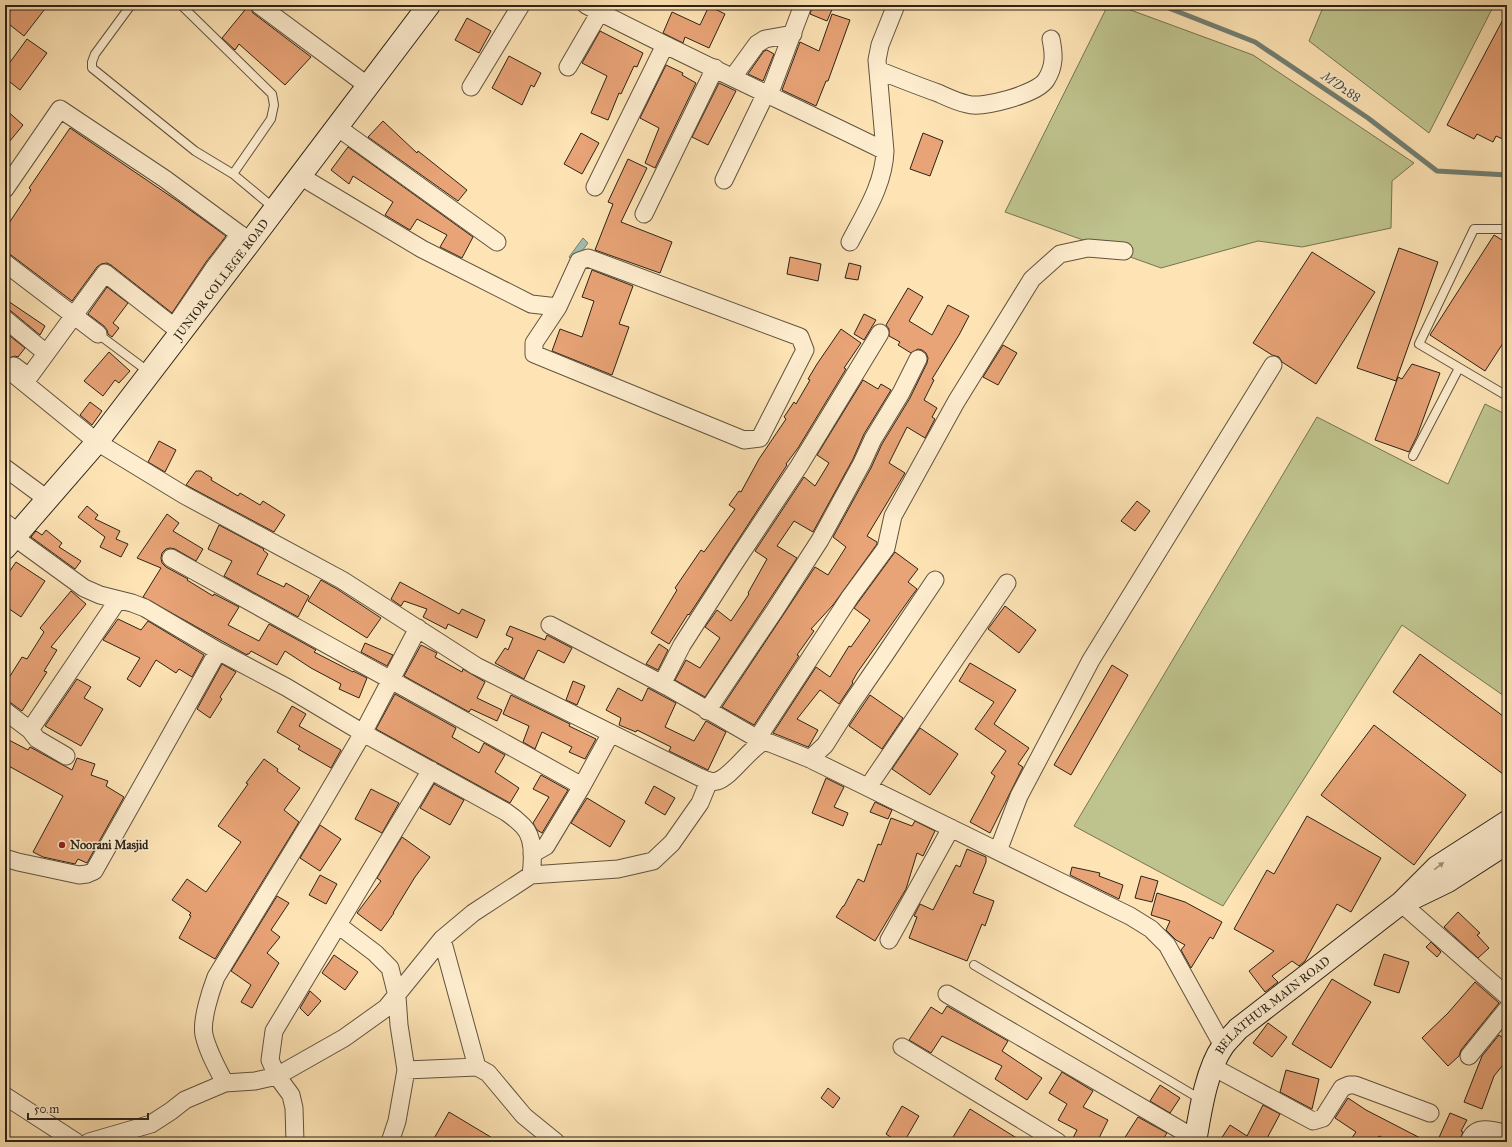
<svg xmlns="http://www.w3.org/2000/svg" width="1512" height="1147" font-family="'IM FELL Great Primer',serif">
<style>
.green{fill:#bfc48e;stroke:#767453}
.water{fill:#a0beb2;stroke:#728074}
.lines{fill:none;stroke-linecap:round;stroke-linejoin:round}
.stream{stroke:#728074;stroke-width:5}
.building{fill:#e8a376;stroke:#2c2318}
.lane-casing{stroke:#60533f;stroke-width:10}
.street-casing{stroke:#60533f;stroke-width:19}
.secondary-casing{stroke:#2c2318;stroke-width:24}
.lane{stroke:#feedcf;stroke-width:8}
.street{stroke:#feedcf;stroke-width:17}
.secondary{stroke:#feedcf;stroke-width:22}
.oneway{fill:#a0927d}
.poi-dot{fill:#8f2418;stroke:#feedcf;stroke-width:1.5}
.labels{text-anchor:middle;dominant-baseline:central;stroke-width:3;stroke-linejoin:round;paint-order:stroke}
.street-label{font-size:12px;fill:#2c2318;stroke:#feedcf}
.poi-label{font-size:12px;font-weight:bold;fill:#2c2318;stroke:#feedcf;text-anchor:start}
.water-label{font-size:13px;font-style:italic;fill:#4f5246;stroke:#feedcf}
</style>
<rect width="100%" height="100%" fill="#fee4b5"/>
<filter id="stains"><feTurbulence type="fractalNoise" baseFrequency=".005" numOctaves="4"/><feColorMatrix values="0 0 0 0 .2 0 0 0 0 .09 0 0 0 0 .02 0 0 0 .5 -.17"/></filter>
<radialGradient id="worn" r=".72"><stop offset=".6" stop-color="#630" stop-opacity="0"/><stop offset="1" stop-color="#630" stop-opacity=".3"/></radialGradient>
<path class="green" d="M1108 5H1117L1253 55 1414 163 1392 181 1391 228 1302 247 1258 241 1161 268 1005 212Z
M1324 5H1494L1429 133 1309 41Z
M1485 404 1507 415V698L1402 625 1223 906 1074 826 1317 417 1448 484Z"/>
<path class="water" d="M583 238 588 243 574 262 569 257Z"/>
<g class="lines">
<path class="stream" d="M1161 5 1255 42 1368 118 1437 171 1507 175"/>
</g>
<path class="building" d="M15 5H48L24 36 5 21V17Z
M249 5 253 13 311 57 285 85 239 44 235 50 222 38Z
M813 5H834L827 21 810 14Z
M709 6 725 14 709 48 685 37 683 43 663 33 672 12 700 25Z
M1507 12V141L1496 136 1493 142 1477 134 1474 139 1447 125Z
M832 14 850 20 828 81H826L816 106 782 90 800 42 819 51Z
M467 18 491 31 479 53 455 40Z
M600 31 643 53 637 67 634 66 621 94 619 93 608 120 591 113 607 76 582 63Z
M27 39 47 53 20 90 5 78V69Z
M767 50 774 54 763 81 748 74 764 51Z
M509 56 541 73 534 87 531 85 522 105 492 88Z
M666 65 683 73 682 75 696 83 655 168 645 163 659 128 640 118Z
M719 83 736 91 708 145 692 137Z
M5 109 23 125 5 147Z
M383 121 417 153 418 151 467 190 458 201 368 137Z
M70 128 179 202 226 236 206 262 172 313 111 265 107 263 101 264 97 267 72 301 11 255 5 253V229L31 190 29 188Z
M581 133 599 143 582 174 564 164Z
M923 133 943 141 930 176 910 169Z
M348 147 473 237 462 258 440 247 447 235 417 219 410 230 385 215 393 202 353 176 349 184 331 170Z
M628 159 647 168 621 222 672 242 660 273 595 250 613 204 608 202Z
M1494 235 1507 243V337L1485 371 1430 335Z
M1399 248 1438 262 1396 381 1357 368Z
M1312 252 1375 292 1316 384 1282 362 1279 357 1272 355 1253 343Z
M790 257 821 264 818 281 787 274Z
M849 263 861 266 858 280 845 278Z
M592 270 633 286 619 324 629 327 612 375 552 351 560 329 582 337 594 301 582 297Z
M107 287 128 303 113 323 119 328 112 337 108 334 107 330 104 326 88 314Z
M908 288 923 297 909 321 932 335 948 305 969 316 959 335 932 379 934 380 924 400 937 408 932 417 935 419 925 438 907 427 889 463 905 473 867 536 877 542V544L833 605 811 629 814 631 797 655 799 656 754 725 722 707 815 567 828 575 846 547 833 537 871 468 882 444 910 398 927 363 928 358 926 353 922 350 918 349 911 353 898 345 900 342 889 336V329L886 325Z
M5 299 45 326 40 335 11 311 5 309Z
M864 314 876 320 864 340 854 334Z
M841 329 861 343 844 368 846 369 798 448 786 464 787 465 689 615 688 614 669 644 651 633 677 590 675 588 701 550 704 552 735 509 729 505 739 491 741 492 759 459 786 419 784 417 794 402 796 404 810 380 808 379 817 364Z
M5 332 25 348 18 357 15 356 9 358 5 355Z
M1003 345 1017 353 998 385 983 377Z
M109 352 130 371 119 383 115 380 103 396 84 381Z
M1412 364 1440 373 1417 436 1409 452 1375 440 1398 377 1402 379Z
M863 380 878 389 881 384 891 390 864 434 853 459 813 532 794 521 777 546 797 558 705 697 675 680 686 660 700 668 720 638 705 627 717 610 731 621 749 594 748 593 767 559 755 551 804 477 815 486 829 463 817 455Z
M90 402 102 411 92 425 80 415Z
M159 441 176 450 165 472 148 462Z
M196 471H201L212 478 211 480 238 496 240 493 260 505 263 501 285 515 274 532 186 485Z
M1137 501 1150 511 1135 531 1121 521Z
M87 506 98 515 95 519 120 531 116 539 128 544 121 557 100 547 105 537 78 517Z
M167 514 179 523 173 531 203 549 196 561 175 549 170 548 166 549 162 553 161 558 162 563 166 567 188 579 187 580 213 596 214 594 239 607 228 625 259 641 269 624 316 650 314 652 353 672V671L367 678 359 698 339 689 341 684 311 668 285 651 277 665 251 651 249 654H247V655L143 597 161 568 137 558Z
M219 525 264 549 263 550 268 554 257 574 284 587 286 583 309 596 298 617 224 576 232 561 208 549Z
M46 530 62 543 59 547 81 561 75 569 31 537 36 531 42 535Z
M895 552 918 569 908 582 917 589 911 597 857 673 852 682 853 683 839 704 820 690 797 719 818 730 809 746 808 747 773 733 816 667 830 677 849 646 851 647 870 620 854 608Z
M16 562 45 581 21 617 5 606V578Z
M321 580 337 589 381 618 367 638 308 601Z
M400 582 459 614 462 609 485 620 477 638 448 624 446 629 423 617 427 609 404 601 401 606 391 599Z
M71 591 86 604 51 647 57 650 44 671 47 672 22 711 11 703 5 701V684L22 657 27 659 44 632 40 628Z
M1005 606 1036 630 1019 653 988 629Z
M118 619 141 630 148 621 204 655 192 677 179 669 176 673 156 660 140 687 127 679 140 658 103 640Z
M510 626 545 640 547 635 572 648 564 663 538 650 524 679 495 663 505 648 508 650 513 638 506 635Z
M365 643 393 655 387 666 361 652Z
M659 644 668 650 658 670 646 664Z
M421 645 437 653 435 657 462 672 463 669 485 682 477 698 502 710 497 721 471 709 469 712 404 676Z
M1420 654 1507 719V777L1393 692Z
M970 663 1016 690 994 724 1029 748 1018 764 1023 767 990 833 970 822 995 776 991 773 1006 751 975 729 994 702 959 681Z
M222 664 236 672 220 697 222 699 210 718 197 709Z
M1112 665 1128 675 1071 775 1054 765Z
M77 679 91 687 84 698 103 709 81 746 45 726Z
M573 681 585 686 577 705 566 700Z
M618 688 642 701 648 688 676 703 665 727 694 741 706 721 726 732 708 770 669 751 671 747 637 730 636 732 619 725 621 718 606 710Z
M395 694 456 728 452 737 479 753 484 743 505 755 495 772 519 788 510 803 376 729Z
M511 695 570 724 569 726 596 739 585 759 569 752 572 747 542 732 535 749 523 742 529 726 503 714Z
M870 695 903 718 882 749 849 726Z
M292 706 306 714 299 726 341 750 331 768 298 749 300 746 277 732Z
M1374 725 1466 795 1414 865 1321 795Z
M920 728 958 754 930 795 892 769Z
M5 738 28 750 30 747 72 770 77 758 95 764 91 775 108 781 106 786 124 797 87 863 78 859 75 864 43 857 33 852 63 796 5 764Z
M264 759 278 769 277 771 300 788 284 810 299 822 215 959 179 938 191 916 189 915 191 913 172 900 187 879 206 892 241 842 218 826 248 784 246 783Z
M541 775 568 790 542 833 537 830 533 823 549 797 533 789Z
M826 778 844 787 834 807 848 813 843 826 812 813Z
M434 784 464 800 450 825 420 808Z
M654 786 675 798 665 815 645 803Z
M371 789 399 803 382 833 355 819Z
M587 798 625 821 610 847 571 823Z
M875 802 892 810 888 819 870 812Z
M1307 816 1381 858 1351 912 1337 904 1305 961 1299 966 1292 961 1272 976 1278 982 1265 992 1249 971 1274 951 1234 929 1267 870 1274 874Z
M891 818 912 826 915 821 935 831 923 856 917 853 906 889 875 941 836 917 843 906H844L858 879 864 882 878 844 881 845Z
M320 825 341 839 320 871 300 858Z
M402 837 430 857 415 877 393 913H394L381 931 357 913 381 881 377 878Z
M967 849 986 857V862L973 893 994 901 985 926 982 924 967 961 909 938 917 917 914 916 920 904 933 910 956 865 960 867Z
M1072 867 1100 873 1099 876 1123 885 1119 899 1070 875Z
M320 875 337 884 326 904 309 895Z
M1141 876 1158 881 1152 902 1135 898Z
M1157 893 1185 902 1222 922 1213 939 1210 937 1191 968 1181 950 1185 945 1176 940 1166 930 1170 921 1151 915Z
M277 896 289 903 271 930 280 937 267 953 279 963 252 1008 241 1002 251 985 231 971Z
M1458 912 1480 933 1477 935 1489 948 1478 958 1444 927Z
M1431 942 1441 952 1437 957 1426 947Z
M1384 954 1409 962 1399 993 1374 985Z
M334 955 358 972 345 990 322 973Z
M1332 979 1371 1002 1331 1068 1292 1044Z
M1475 982 1499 1003 1461 1050 1459 1056 1448 1066 1422 1038 1448 1013Z
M310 991 321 1001 308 1016 300 1008Z
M947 1006 1008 1041 1002 1051 1042 1078 1027 1100 995 1079 1002 1066 942 1036 931 1053 909 1040 931 1007 942 1014Z
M1268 1023 1287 1037 1272 1057 1253 1043Z
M1499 1035 1507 1041V1060L1494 1076 1482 1109 1464 1102 1482 1056Z
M1286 1070 1319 1079 1312 1109 1280 1092Z
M1062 1072 1093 1091 1083 1107 1108 1120 1097 1142H1081L1073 1138 1077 1130 1058 1120 1067 1104 1049 1093Z
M1160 1085 1180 1098 1170 1113 1150 1101Z
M828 1088 840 1098 833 1108 821 1098Z
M1348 1098 1366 1110 1428 1142H1391L1379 1136 1375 1142H1349L1356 1132 1335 1118Z
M1263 1105 1280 1114 1265 1142H1219L1230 1125 1247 1136Z
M902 1106 919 1116 904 1142H898L886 1134Z
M970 1109 1023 1142H950Z
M449 1112 499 1142H432Z
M1450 1113 1467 1120 1461 1131 1463 1132 1459 1142H1437Z
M1138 1117 1167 1133 1161 1142H1122Z"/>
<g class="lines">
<defs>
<path id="lane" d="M131 5 95 54 92 62V68L195 151 233 174 275 209
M181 5 272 94 274 105 271 119 233 174
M1507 229H1474L1419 344 1507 396
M98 334 149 372
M1413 456 1459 368
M5 517 20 528
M974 965 1202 1100"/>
<path id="street" d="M259 5 368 86
M586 5C684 56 785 102 885 151
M568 67 604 5
M878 70C898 78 918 86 938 93 947 97 957 102 967 104 982 109 1037 94 1046 80 1055 66 1054 54 1051 39
M733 77 757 44 765 39 793 34
M471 87 521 5
M769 95 803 5
M337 127 497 242
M300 176 422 249 531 304 558 307 579 261 588 258 800 337 805 350 760 438 744 440 534 354V343L558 307
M724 180 766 93
M595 187 665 45
M5 189 60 109 165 179 249 241
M644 214 715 68
M850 242C865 213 884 184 885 151L877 60 880 45 896 5
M5 263 98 334
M5 319 46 353
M14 366 29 377 105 273 174 327 214 268 240 234
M5 367 97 442 184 495 342 580 476 666 699 777C705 779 711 783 717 781 731 777 748 750 763 742
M5 468 47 499
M14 537 84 588 100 595 132 603 145 608 218 651 286 687 363 733 506 812C512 816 518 821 523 826 535 838 533 860 531 875
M171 558 582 786 611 733
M550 625 668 687 763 742 770 743 810 759 1130 916 1151 929 1167 945 1223 1046
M662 684 682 645 734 564 799 466 880 333
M5 711 30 730 37 739 66 756
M707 711 775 610 820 540 862 463 873 439 901 393 918 359
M30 730 118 600
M757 739 850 597 886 548 893 516 956 402 1032 279 1060 254 1088 248 1124 251
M810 759 825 745 851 704 884 656 935 580
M868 787 1007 583
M998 851 1019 796 1091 660 1273 365
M532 854 546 846 582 786
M5 858 18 862 79 875 87 874 94 871 218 651
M1401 903 1507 996
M338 925 375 953 390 968 397 996 399 1025 406 1070 397 1121 390 1142
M442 939 477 1067
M889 940 951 828
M947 994 1196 1139
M902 1047 1058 1142
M1469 1056 1507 1009
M1213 1067 1313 1121 1323 1118 1342 1088 1349 1085H1355L1430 1113
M406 1070 477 1067 488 1073 524 1116 556 1142
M225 1083C217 1068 208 1052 204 1035 201 1020 211 990 216 977L319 808 363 733 418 628
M5 1096 76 1142
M89 1142 151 1124 171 1111 185 1100 225 1083 255 1081 277 1076 344 1038 386 1008 442 939 473 913 531 875 618 869 653 861 672 843 700 803 709 781
M295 1142 294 1108 291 1095 277 1076 270 1060 274 1031 431 770
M1469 1142C1475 1124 1493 1130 1507 1134"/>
<g id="secondary">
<path id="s1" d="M5 548 97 442 250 242 429 5"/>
<path d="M1415 897 1448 881 1507 843"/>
<path id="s2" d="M1195 1142C1200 1113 1206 1070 1223 1046 1227 1040 1233 1035 1238 1029L1401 903 1437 867 1507 822"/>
</g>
</defs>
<use href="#lane" class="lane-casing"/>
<use href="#street" class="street-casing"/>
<use href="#secondary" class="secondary-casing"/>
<use href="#lane" class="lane"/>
<use href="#street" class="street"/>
<use href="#secondary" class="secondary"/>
</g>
<defs><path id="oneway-solid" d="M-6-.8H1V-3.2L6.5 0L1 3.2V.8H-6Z"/></defs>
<use class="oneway" href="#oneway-solid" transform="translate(1439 866) rotate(-37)"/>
<circle class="poi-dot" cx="62" cy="845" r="4"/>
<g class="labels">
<g class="street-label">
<text stroke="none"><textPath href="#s1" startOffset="345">JUNIOR COLLEGE ROAD</textPath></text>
<text stroke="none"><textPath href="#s2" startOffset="165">BELATHUR MAIN ROAD</textPath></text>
</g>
<g class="poi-label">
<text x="70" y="845">Noorani Masjid</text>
</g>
<g class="water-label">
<text transform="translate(1341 87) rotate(34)">MD288</text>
</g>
</g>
<rect width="1512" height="1147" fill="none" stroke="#fee4b5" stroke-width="20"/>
<rect x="6" y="6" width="1500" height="1135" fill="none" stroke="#2c2318" stroke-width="2"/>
<rect x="10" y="10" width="1492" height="1127" fill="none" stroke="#2c2318"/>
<path d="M28 1113v6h120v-6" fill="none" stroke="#2c2318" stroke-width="2"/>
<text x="34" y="1113" font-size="12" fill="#2c2318" stroke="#feedcf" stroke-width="3" paint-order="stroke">50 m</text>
<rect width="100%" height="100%" filter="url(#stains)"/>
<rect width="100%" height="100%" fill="url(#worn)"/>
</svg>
